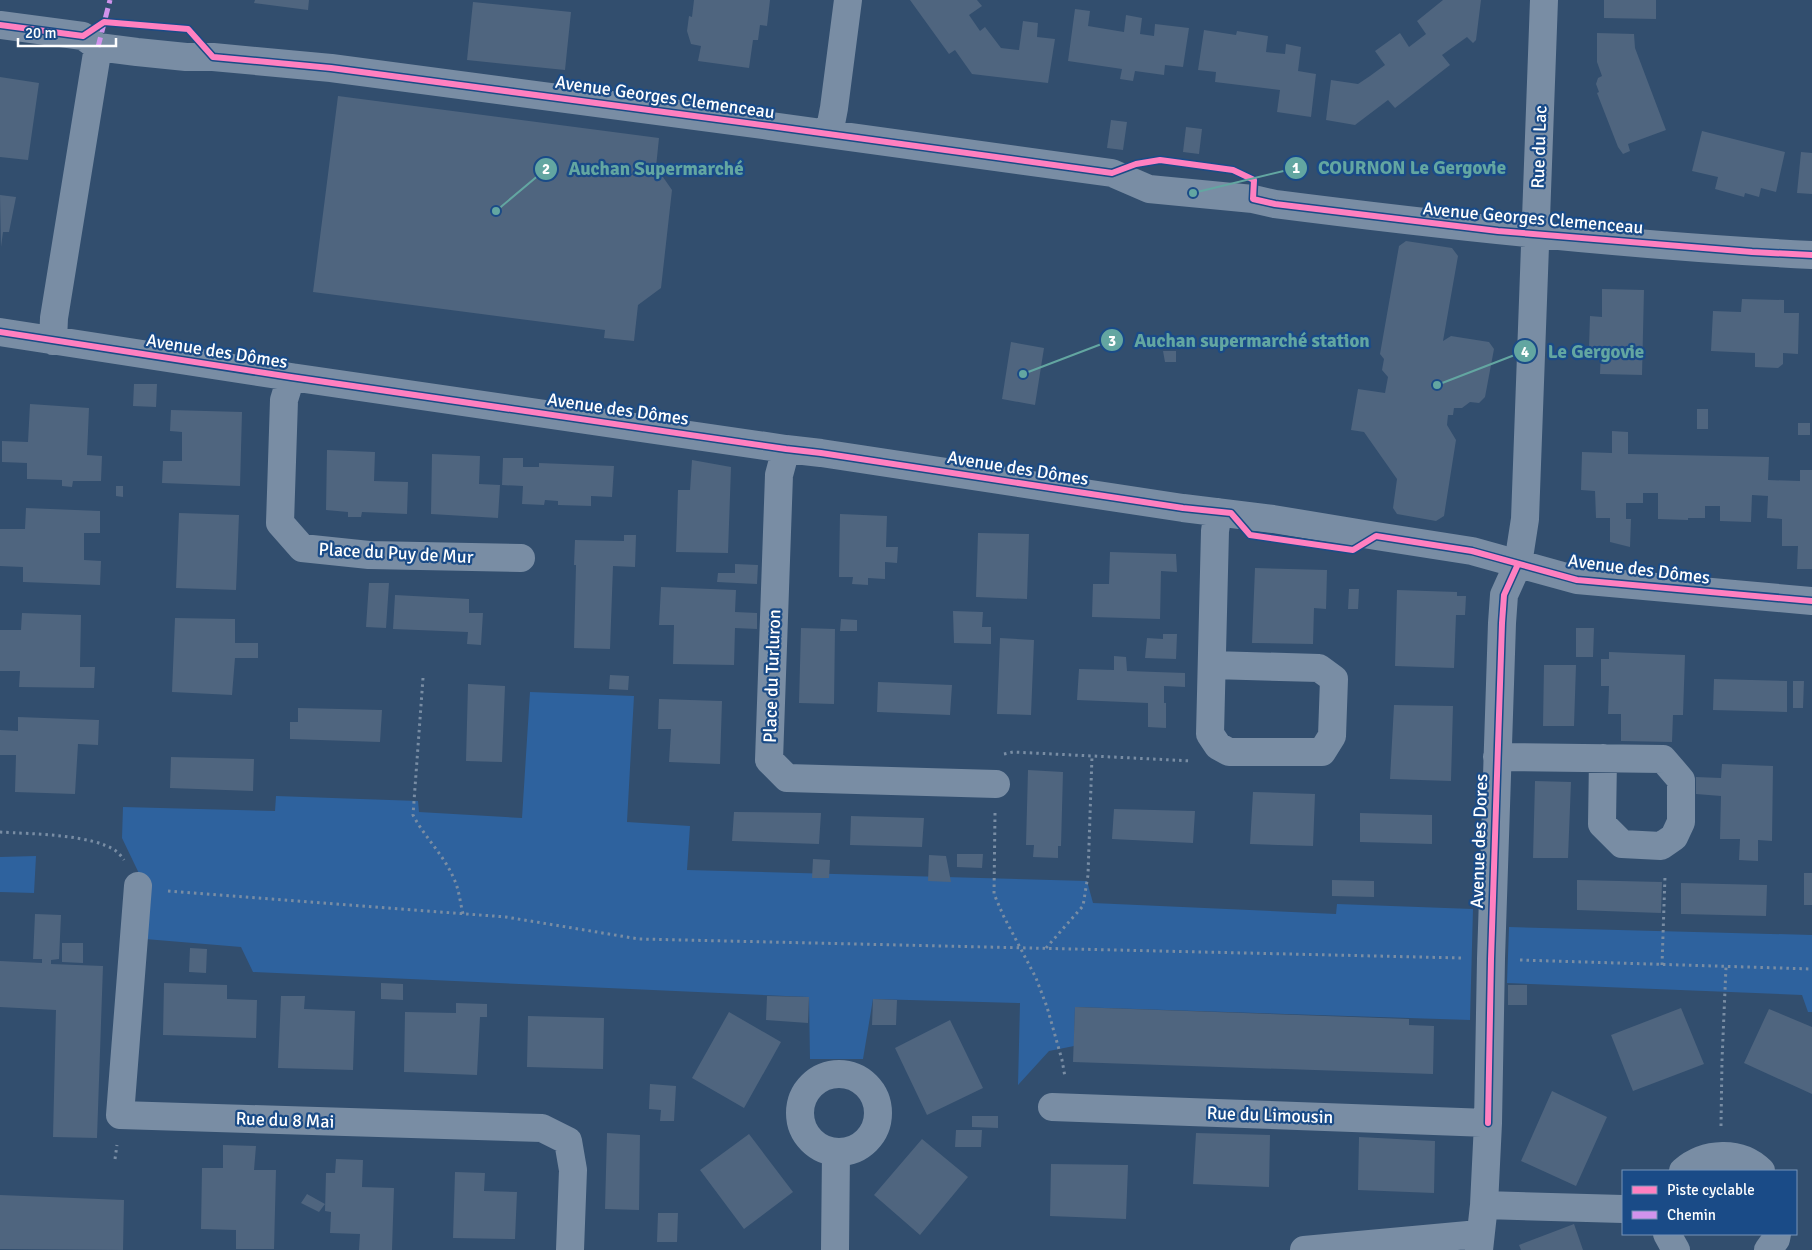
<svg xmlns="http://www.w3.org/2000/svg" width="1812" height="1250" font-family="Signika,sans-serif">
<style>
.green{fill:#2e629e}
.building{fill:#4f657f}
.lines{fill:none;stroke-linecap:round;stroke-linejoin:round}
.path{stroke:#798da4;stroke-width:3;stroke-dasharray:2.5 4;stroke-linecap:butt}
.minor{stroke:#798da4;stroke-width:28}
.quiet{stroke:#d193ec;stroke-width:5;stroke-dasharray:10 5;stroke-linecap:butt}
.cycleway-casing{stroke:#1a4b87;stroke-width:9}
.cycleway{stroke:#ff80c0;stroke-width:6}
.labels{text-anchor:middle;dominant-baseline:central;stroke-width:4.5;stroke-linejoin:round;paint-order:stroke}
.street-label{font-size:18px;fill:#fff;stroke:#1a4b87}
.leader{fill:none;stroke:#63a6a1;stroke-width:2}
.callout-dot{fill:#63a6a1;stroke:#1a4b87;stroke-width:2}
.mark-label{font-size:15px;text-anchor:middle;font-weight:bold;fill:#fff}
.callout-label{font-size:19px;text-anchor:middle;font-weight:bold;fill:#63a6a1;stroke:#1a4b87;stroke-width:4.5;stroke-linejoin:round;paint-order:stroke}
</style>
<rect width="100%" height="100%" fill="#324e6e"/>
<path class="green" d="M530 692 634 696 627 822 690 826 687 870 1087 881 1093 903 1336 914 1337 904 1473 909 1470 1020 1075 1007 1074 1046 1049 1051 1018 1085 1020 1003 873 999 863 1059H810L809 997 253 972 241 947 145 939 146 888 122 838 123 807 275 811 276 796 418 801 419 812 522 818Z
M36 856 34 893 0 892V857Z
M1509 927 1812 935V1012H1808L1802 995 1507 983Z"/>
<path class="building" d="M255 0H309L308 10 254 3Z
M694 0H770L767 26 760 25 758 40H753L749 68 698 61 701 46 691 44 687 31 689 16 692 17Z
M910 0H977L982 6 969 15 980 31 985 27 1001 48 1019 50 1023 21 1038 23 1037 37 1055 39 1048 83 972 74 955 50 949 54Z
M1443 0H1481L1476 40 1473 43 1467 37 1442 55 1450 65 1395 108 1388 100 1355 125 1326 120 1331 80 1358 84 1370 76 1385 65 1375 51 1400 33 1409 47 1426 34 1417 21Z
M1604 0H1656V19L1604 18Z
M473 2 571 12 565 70 467 60Z
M1075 9 1090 11 1088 26 1124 32 1126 15 1142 18 1140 34 1154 36 1155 24 1189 28 1183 67 1165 65 1164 75 1135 71 1133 81 1120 79 1122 69 1068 61Z
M1204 30 1236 35 1237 31 1268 36 1266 52 1285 54 1286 44 1301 47 1298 71 1316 74 1311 117 1277 112 1280 90 1215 82 1216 72 1198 70Z
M1597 33 1634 34 1635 48 1666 130 1628 144 1630 151 1623 154 1618 147 1597 93 1599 92 1596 84 1598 78 1602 76 1597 62Z
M0 77 39 83 28 160 0 157Z
M338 96 659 138 656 167 672 190 661 288 638 305 634 341 604 338 605 330 313 292Z
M1111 120 1127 122 1123 150 1107 148Z
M1186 127 1202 129 1199 154 1183 152Z
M1702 131 1785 152 1776 192 1761 188 1759 197 1745 193 1744 197 1715 189 1718 177 1692 171Z
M1801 152 1812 153V194L1797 193Z
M0 195 16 197 9 232H3L1 247Z
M1406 241 1452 248 1458 256 1443 341 1451 336 1489 342 1494 349 1485 397 1479 403 1470 402 1462 408H1454L1453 415H1448L1447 425 1456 440 1444 516 1436 521 1397 514 1393 508 1397 479 1364 432 1351 430 1358 389 1385 393 1388 377 1382 370 1384 359 1380 354 1399 246Z
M1602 289 1644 290 1642 375 1600 374 1601 348H1589L1590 316 1602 317Z
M1742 299 1784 300V313H1799L1798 354 1783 353V364L1778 368 1755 367V353L1711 351 1713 311 1741 312Z
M1011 342 1044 348 1035 405 1002 399Z
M1163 351H1176V362H1165Z
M134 384H157L156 407 133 406Z
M30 404 89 408 87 455 102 456 101 481H73L72 487 62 486V480L27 479V463L2 462V441L28 442Z
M1697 409H1708V429H1697Z
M171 410 242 412 240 486 162 483 163 461H182V432L170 431Z
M1798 423H1810V435H1798Z
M1612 431 1628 432V454L1769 457 1768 480 1800 481V470H1812V569H1797L1798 546H1782V519L1767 518 1768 496 1752 495 1751 522 1720 521V506H1705V518H1688V520L1658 519V493H1643V503H1626V519H1631L1630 547 1610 542V518H1596L1595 491 1581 490 1582 452 1612 453Z
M327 450 375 452 374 481 408 482 407 514 362 512 361 517H348V512L326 510Z
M432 454 480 456 479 484 500 485 498 518 431 514Z
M503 458H523V467H539V463L614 466 612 497 591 496V506L558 505V501L545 500 544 505 522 504 523 486 502 485Z
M692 460 731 467 728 553 676 552 678 490H690Z
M116 486H123V497L116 496Z
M26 508 100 511V533H84V560L101 561 100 585 23 582V567L0 566V529H25Z
M179 513 239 515 236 590 176 588Z
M840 514 887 516 886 547H898L897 563 885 562V579L868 578V585L852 584 853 577H839Z
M978 533 1029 534 1027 599 976 597Z
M624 535H636L635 567 613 566 610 649 574 648 576 565H574L575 540 624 541Z
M1110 552 1176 554 1177 572 1161 571 1160 619 1092 617 1093 584H1109Z
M735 564 758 565 757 584 717 582 718 573H735Z
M1255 568 1327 570 1326 609 1314 608 1313 644 1252 643Z
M369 583H389L386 628 366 627Z
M661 587 736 590 735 612 757 613V629L735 628 734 665 673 664 674 625H659Z
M1349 589H1359L1358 609H1348Z
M1397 590 1457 592V596H1466L1465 615H1456L1454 668 1395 666Z
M395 595 469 599V613H483L481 645 467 644 468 632 393 629Z
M953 611 983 612 982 627H991V644L954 643Z
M22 613 81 615 80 667H95L94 688 19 687 20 671H0V630H21Z
M175 618 235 619V643H258V658H235L232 695 172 692Z
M841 619 857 620V631H840Z
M801 628 835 629 834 704 799 703Z
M1576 628H1594L1593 657H1576Z
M1163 634H1177L1176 659 1145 658 1147 638 1163 639Z
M1000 638 1034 640 1031 715 997 714Z
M1609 652 1685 655 1683 715H1673L1672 742 1621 741V714H1608L1609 686H1601V659H1609Z
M1114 656 1126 657 1127 671 1185 673V687L1164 686V703H1166V728L1148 727V703L1077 700 1079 669 1114 670Z
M1544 665H1576L1574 726H1543Z
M610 675 629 676 628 690 609 689Z
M1714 679 1787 681V712L1713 710Z
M1793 681H1804L1803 708H1793Z
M878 682 952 685 950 715 877 712Z
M468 684 505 686 502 762 466 761Z
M659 699 722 701 720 764 669 762 671 729H658Z
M1394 705 1453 706 1451 781 1390 779Z
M298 708 382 710 380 742 290 739V722H298Z
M18 717 99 720 98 745 78 744 75 794 15 792 16 755H0V730L18 731Z
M171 757 254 759 253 791 170 788Z
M1722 764 1773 766 1772 841 1758 840V861L1739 860 1740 839H1720L1721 796 1696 794V777L1721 778Z
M1028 770 1063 772 1061 846H1058V858L1033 857 1034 845H1026Z
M1535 781 1571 782 1568 858H1533Z
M1253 792 1315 794 1313 846 1250 844Z
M1114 809 1195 811 1193 843 1112 839Z
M734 812 821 813 819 844 732 841Z
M1360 813 1432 815V844L1360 842Z
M851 816 924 818 922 847 850 845Z
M957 854H983L982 868 957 867Z
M929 855 946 856 951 882 928 881Z
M813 859 830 860 829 878H812Z
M1804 873H1812V905H1804Z
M1332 880 1374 881V897L1332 896Z
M1577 880 1662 882 1661 913 1577 910Z
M1681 883 1767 885 1766 916 1681 914Z
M35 914 61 915 59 959 51 960V964L103 966 97 1138 53 1137 56 1010 0 1007V961L42 963V959H33Z
M62 943H83V963L62 962Z
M190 948 207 949 206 973 189 972Z
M164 983 227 985V999L257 1000 256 1038 163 1035Z
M381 983 403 984V1000L381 999Z
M1508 985H1527V1005H1508Z
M281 996H305L304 1009 355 1011 353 1070 278 1068Z
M767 996 809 997 808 1023 766 1020Z
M873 999 897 1000 896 1025H872Z
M456 1003 487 1004V1017H480L477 1075 404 1072 405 1012 456 1013Z
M1075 1007 1409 1019V1025L1434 1026 1433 1074 1073 1062Z
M1681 1008 1704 1064 1633 1091 1611 1035Z
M1769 1009 1812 1027V1094L1744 1063Z
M729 1012 781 1042 744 1108 692 1078Z
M528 1016 604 1018 603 1069 527 1067Z
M950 1020 983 1088 927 1115 895 1048Z
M650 1084 676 1086 674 1121H660L661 1110 649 1109Z
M1552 1091 1607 1117 1576 1186 1521 1161Z
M972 1116H998V1128L972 1127Z
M956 1130H982L981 1147H955Z
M607 1133 640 1135 639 1210 605 1209Z
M1196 1133 1270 1135 1269 1187 1193 1184Z
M749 1134 793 1192 744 1229 700 1170Z
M1359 1137 1435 1141 1434 1193 1358 1190Z
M922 1139 968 1177 920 1235 874 1195Z
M223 1145 256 1146 254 1170H276L274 1249H236V1230L201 1229 202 1168H223Z
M336 1159 363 1160 362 1187 394 1188 392 1250H359L360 1234 330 1233 331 1212 325 1211 326 1173H335Z
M1051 1164 1128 1165 1126 1219 1050 1216Z
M455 1172 485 1173 484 1191 517 1192 515 1239 453 1238Z
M307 1194 325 1204 319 1212 301 1203Z
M0 1195 124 1200 123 1250 0 1249Z
M658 1213H678L677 1242H657Z
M1574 1224 1583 1250H1521L1519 1245Z"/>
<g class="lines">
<path class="path" d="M423 678 413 815C425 838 444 855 454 879 459 889 460 902 463 914
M1004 754 1013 752 1192 761
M995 813 994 894 1003 915 1036 978 1047 1007 1062 1060 1065 1077
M0 832C30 834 92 834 116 851 119 853 122 857 124 860
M168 891 506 917 639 939 1462 958
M1046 948 1083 906 1088 875 1092 756
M1520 960 1812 969
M1662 965 1665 876
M1721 1126 1722 1060 1726 967
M115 1159 117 1145"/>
<path class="minor" d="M0 25 83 36 98 47 137 52 186 57H213L331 68 770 126 1112 173 1149 189 1253 199 1275 204C1454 227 1633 246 1812 255
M829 134 834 108 848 0
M0 332 291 377 786 449 821 453 1183 508 1273 519 1376 536 1472 551 1577 580 1812 601
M53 341 54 318 98 47
M291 377 284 400 280 523 302 548 369 555 521 558
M786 449 779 475 769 760 787 778 996 784
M1212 665 1319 668 1334 679 1332 736 1322 752H1229L1218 746 1210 734 1215 531 1218 512
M1497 757 1663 759 1681 780V822L1674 837 1661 846 1622 844 1602 824 1603 758
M138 886 120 1115 542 1128 568 1141 573 1170 570 1250
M800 1113a39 39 0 1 1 78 0a39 39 0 1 1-78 0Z
M1052 1107 1488 1123
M1683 1171C1705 1152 1740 1150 1761 1171
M1484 1205 1623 1209
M1667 1234 1676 1250
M835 1250 836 1152
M1304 1250 1479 1234
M1479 1250 1484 1205 1488 1123 1491 959 1502 623 1504 595 1518 564 1525 519 1544 0
M1768 1250 1776 1239 1777 1234"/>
<path class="quiet" d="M98 47 110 0"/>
<defs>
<path id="cycleway" d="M0 25 83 36 104 22 188 29 213 57 331 68 770 126 1112 173 1136 164 1160 160 1233 170 1254 180 1253 199 1275 204 1498 231 1752 252 1812 255
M0 332 291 377 786 449 821 453 1183 508 1231 513 1250 535 1353 550 1376 536 1472 551 1577 580 1812 601
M1488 1123 1491 959 1502 623 1504 595 1518 564"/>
</defs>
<use href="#cycleway" class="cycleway-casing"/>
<use href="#cycleway" class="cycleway"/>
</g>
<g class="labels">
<g class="street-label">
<text transform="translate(665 97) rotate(8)">Avenue Georges Clemenceau</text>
<text transform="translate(1539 147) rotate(-88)">Rue du Lac</text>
<text transform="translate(1533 218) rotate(5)">Avenue Georges Clemenceau</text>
<text transform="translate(217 351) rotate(9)">Avenue des Dômes</text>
<text transform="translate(618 409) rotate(8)">Avenue des Dômes</text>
<text transform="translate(1018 468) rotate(9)">Avenue des Dômes</text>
<text transform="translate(396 553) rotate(3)">Place du Puy de Mur</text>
<text transform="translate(1639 569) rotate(7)">Avenue des Dômes</text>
<text transform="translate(772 676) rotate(-88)">Place du Turluron</text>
<text transform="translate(1479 841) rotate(-88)">Avenue des Dores</text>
<text transform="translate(1270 1115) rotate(2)">Rue du Limousin</text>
<text transform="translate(285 1120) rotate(2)">Rue du 8 Mai</text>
</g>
</g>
<path class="leader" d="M1193 193L1296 168M496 211L546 169M1023 374L1112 340M1437 385L1525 351"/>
<g class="callout-dot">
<circle cx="1193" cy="193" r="5"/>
<circle cx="496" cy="211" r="5"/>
<circle cx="1023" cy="374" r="5"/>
<circle cx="1437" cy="385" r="5"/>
<circle cx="1296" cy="168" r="12"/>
<circle cx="546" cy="169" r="12"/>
<circle cx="1112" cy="340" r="12"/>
<circle cx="1525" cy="351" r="12"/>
</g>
<g class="mark-label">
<text x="1296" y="173">1</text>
<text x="546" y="174">2</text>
<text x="1112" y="346">3</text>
<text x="1525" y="357">4</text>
</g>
<g class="callout-label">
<text x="1412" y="174">COURNON Le Gergovie</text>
<text x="656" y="175">Auchan Supermarché</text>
<text x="1252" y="347">Auchan supermarché station</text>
<text x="1596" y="358">Le Gergovie</text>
</g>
<rect x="1622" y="1170" width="175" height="65" fill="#1a4b87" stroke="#7693b7"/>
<rect x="1632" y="1186" width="25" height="8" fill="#ff80c0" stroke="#7693b7"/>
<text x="1667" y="1195" font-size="15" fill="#ffffff">Piste cyclable</text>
<rect x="1632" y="1211" width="25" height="8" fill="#d193ec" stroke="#7693b7"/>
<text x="1667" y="1220" font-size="15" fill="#ffffff">Chemin</text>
<path d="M18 38v8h98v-8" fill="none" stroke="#ffffff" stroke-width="2.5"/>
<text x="25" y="38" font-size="15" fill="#ffffff" stroke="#1a4b87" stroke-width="4" paint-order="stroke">20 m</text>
</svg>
